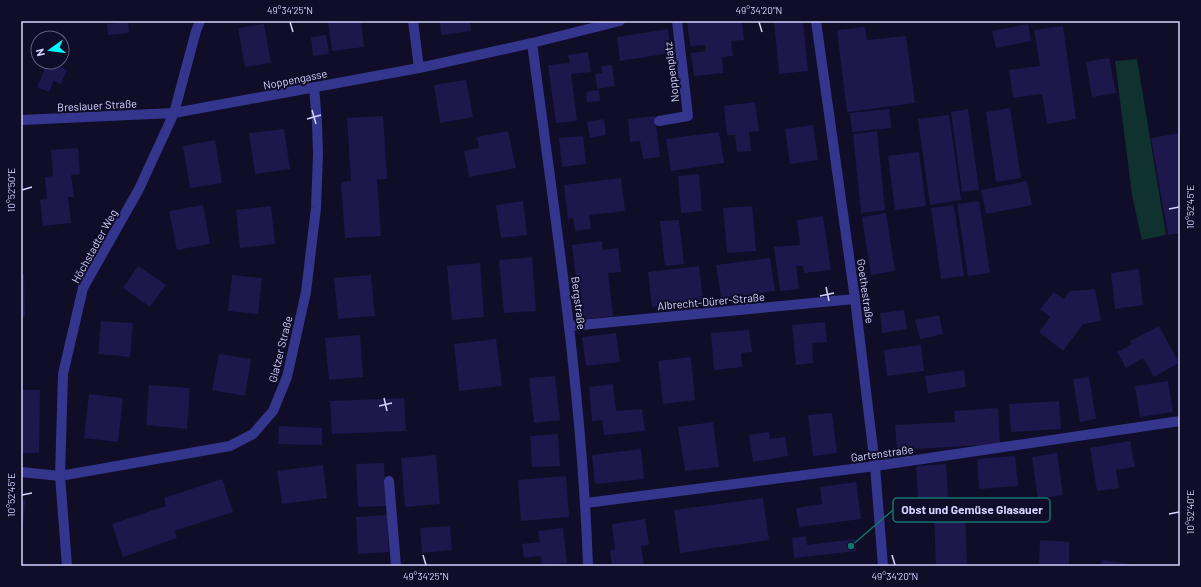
<svg xmlns="http://www.w3.org/2000/svg" width="1201" height="587" font-family="Barlow,sans-serif">
<style>
.green{fill:#0f322e}
.building{fill:#1d174b}
.lines{fill:none;stroke-linecap:round;stroke-linejoin:round}
.minor{stroke:#33368c;stroke-width:10}
.ticks{fill:none;stroke:#d5d3ff;stroke-width:1.5}
.labels{text-anchor:middle;dominant-baseline:central;stroke-width:4;stroke-linejoin:round;paint-order:stroke}
.street-label{font-size:11px;fill:#d5d3ff;stroke:#0f0d28}
.leader{fill:none;stroke:#0f766e;stroke-width:1.5}
.callout-dot{fill:#0f766e;stroke:#0f0d28;stroke-width:1.5}
.callout{fill:#0f0d28;stroke:#0f766e;stroke-width:1.5}
.callout-label{font-size:12px;text-anchor:middle;font-weight:bold;fill:#d5d3ff}
.neatline{fill:none;stroke:#d5d3ff;stroke-width:1.5}
.ticks-label{font-size:10px;text-anchor:middle;fill:#d5d3ff}
</style>
<rect width="100%" height="100%" fill="#0f0d28"/>
<path class="green" d="M1137 59 1166 235 1142 240 1132 195 1115 61Z"/>
<path class="building" d="M328 21H361L364 47 332 51Z
M440 21H470L471 31 441 35Z
M687 21H742L744 40 731 41 733 56 722 57 723 73 694 76 691 53 706 51 705 45 690 46Z
M774 21H803L808 71 779 74Z
M128 22 129 33 108 35 107 24Z
M264 24 271 63 245 67 238 28Z
M1028 24 1031 41 996 48 992 31Z
M1063 26 1076 119 1047 124 1042 94 1013 98 1009 70 1040 66 1034 30Z
M865 27 867 40 906 36 915 103 847 112 837 30Z
M668 29 671 53 620 61 617 37Z
M326 35 329 54 313 56 311 37Z
M588 52 591 72 571 74 577 121 556 123 548 65 570 63 568 55Z
M1109 58 1116 93 1092 97 1086 62Z
M48 62H60L58 66 67 70 61 84 54 81 49 92 37 87Z
M612 65 615 86 597 89 595 74 602 73 601 66Z
M466 80 473 117 440 123 434 85Z
M599 90 600 101 587 102 586 92Z
M755 102 759 131 749 132 751 151 737 152 735 135H727L724 106Z
M1010 108 1021 178 996 182 986 112Z
M889 109 891 128 852 132 850 113Z
M968 109 979 190 962 192 951 112Z
M949 115 961 200 930 205 918 119Z
M383 116 387 179H377L381 236 345 238 341 182 351 181 347 118Z
M655 116 660 157 643 159 640 141 630 142 628 119Z
M604 119 606 135 590 138 587 122Z
M813 125 818 160 790 164 785 129Z
M284 129 290 169 255 174 249 133Z
M508 131 516 168 469 177 464 151 479 148 477 137Z
M877 131 885 210 861 213 853 134Z
M719 132 724 163 671 171 666 139Z
M1180 133V233L1168 235 1151 138Z
M583 136 586 164 562 167 559 138Z
M215 140 222 183 190 188 183 146Z
M78 148 80 174 71 175 74 197H68L71 223 43 226 40 200 47 199 45 177 53 176 51 150Z
M919 152 926 206 895 210 888 156Z
M699 174 702 211 681 213 678 176Z
M621 178 625 211 589 215 591 229 575 231 573 218 568 219 564 185Z
M1027 181 1032 205 986 214 981 190Z
M523 201 527 235 501 238 496 205Z
M979 201 990 273 968 276 957 204Z
M203 205 210 244 177 250 169 211Z
M954 205 964 276 941 279 931 208Z
M271 206 275 244 240 248 236 210Z
M752 206 756 251 727 253 723 208Z
M886 213 895 271 871 275 862 217Z
M823 216 831 270 804 273 803 266H796L799 289 780 291 774 247 800 245 797 220Z
M679 220 684 264 665 266 660 221Z
M602 241 603 250 618 248 621 272 608 273 613 316 581 320 572 245Z
M532 257 536 311 504 313 499 260Z
M770 258 775 291 721 298 716 265Z
M480 263 484 317 452 320 447 266Z
M138 266 166 285 150 307 123 288Z
M699 266 703 300 652 307 648 272Z
M1139 269 1143 305 1115 309 1111 273Z
M21 274H24L25 317H21Z
M232 275 262 278 258 314 228 311Z
M371 275 375 316 338 319 334 278Z
M1095 289 1101 321 1083 324 1063 351 1039 332 1050 317 1040 309 1054 292 1064 299 1070 291Z
M904 310 907 329 882 333 880 313Z
M939 315 943 334 920 339 915 320Z
M101 321 133 323 130 357 98 354Z
M825 322 827 342 812 343 813 363 796 365 792 325Z
M1159 326 1179 363 1154 377 1143 358 1126 368 1117 352 1132 344 1130 341Z
M749 330 752 352 741 353 742 367 714 370 711 333Z
M616 333 620 362 586 366 582 337Z
M360 335 363 377 329 380 325 338Z
M496 339 502 386 459 391 454 344Z
M921 345 924 371 887 376 884 350Z
M219 354 251 359 245 396 212 390Z
M691 357 695 400 663 404 658 361Z
M964 370 966 387 928 393 925 376Z
M555 376 560 420 534 423 529 378Z
M1089 377 1096 419 1080 422 1073 379Z
M1168 381 1173 412 1140 417 1135 386Z
M613 384 616 411 642 409 645 431 604 435 602 420 592 421 589 387Z
M149 385 190 388 187 429 146 425Z
M21 390H40L39 453H21Z
M89 394 123 398 118 442 84 438Z
M404 398 406 431 332 434 330 401Z
M1059 401 1061 429 1011 432 1009 404Z
M998 408 1000 444 897 450 895 425 955 422 954 411Z
M832 413 837 453 813 456 808 415Z
M713 422 719 467 685 471 678 427Z
M279 426 322 428V445L278 444Z
M769 432 770 439 785 437 788 456 753 462 749 435Z
M558 434 560 466 532 467 530 436Z
M1130 441 1135 467 1116 470 1119 488 1097 491 1090 448Z
M641 449 644 479 595 484 592 455Z
M1057 453 1063 495 1038 499 1032 457Z
M436 455 440 504 405 507 401 458Z
M1015 456 1018 486 979 489 977 459Z
M384 463 386 506 358 507 356 464Z
M946 464 949 510 919 512 916 466Z
M323 465 327 498 282 504 277 471Z
M566 476 569 517 521 521 518 480Z
M222 479 233 512 174 531 177 538 123 557 112 524 166 506 164 498Z
M856 482 861 519 799 527 796 508 822 504 820 487Z
M763 498 769 540 680 553 674 510Z
M21 500H25L23 529H21Z
M965 514 967 566H936L934 515Z
M387 515 389 552 358 554 356 517Z
M645 519 649 545 641 546 644 566H612L610 550H615L612 524Z
M450 526 452 550 422 553 420 528Z
M563 528 567 563 542 566 541 556 524 558 522 544 540 542 538 531Z
M806 536 807 545 855 539 856 551 794 558 792 538Z
M1040 540 1069 542V566H1039Z
M1102 560 1137 565V566H1101Z"/>
<g class="lines">
<path class="minor" d="M413 21 419 68
M816 21 855 299 875 466 883 566
M532 43C555 217 582 391 588 566
M21 120 174 113 419 68 532 43 620 21
M659 121 688 116 677 21
M570 326 855 299
M21 472 60 476 230 446 253 434 273 411 287 377 306 292 316 208 318 154 317 123 314 87
M389 481 396 566
M586 503 875 466 1180 421
M67 566 60 476 63 374 83 288 139 189 174 113 196 31 200 21"/>
</g>
<path class="ticks" d="M290 22 293 32M759 22 762 32M312 110 316 124M307 119 321 115M22 190 32 187M1169 209 1179 207M826 287 829 301M820 296 834 293M384 398 387 411M379 406 392 403M22 495 32 493M1169 514 1179 512M423 555 426 565M892 555 895 565"/>
<g class="labels">
<g class="street-label">
<text transform="translate(671 72) rotate(-97)">Noppenplatz</text>
<text transform="translate(295 79) rotate(-11)">Noppengasse</text>
<text transform="translate(97 105) rotate(-3)">Breslauer Straße</text>
<text transform="translate(94 246) rotate(-61)">Höchstadter Weg</text>
<text transform="translate(866 291) rotate(82)">Goethestraße</text>
<text transform="translate(711 301) rotate(-5)">Albrecht-Dürer-Straße</text>
<text transform="translate(579 303) rotate(83)">Bergstraße</text>
<text transform="translate(280 349) rotate(-76)">Glatzer Straße</text>
<text transform="translate(882 453) rotate(-8)">Gartenstraße</text>
</g>
</g>
<path class="leader" d="M851 546L893 510"/>
<circle class="callout-dot" cx="851" cy="546" r="4"/>
<rect class="callout" x="893" y="498" width="157" height="24" rx="4"/>
<g class="callout-label">
<text x="972" y="514">Obst und Gemüse Glasauer</text>
</g>
<rect width="1201" height="587" fill="none" stroke="#0f0d28" stroke-width="44"/>
<g transform="translate(50 50) rotate(256)"><circle r="19" fill="#0f0d28" stroke="#5e5c7e"/>
<path d="M0-3L7 15L0 10L-7 15Z" fill="#00f9fe"/>
<text y="-6" font-size="11" font-weight="bold" text-anchor="middle" fill="#d5d3ff">N</text>
</g>
<rect x="22" y="22" width="1157" height="543" class="neatline"/>
<g class="ticks-label">
<text x="290" y="14">49°34'25"N</text>
<text x="759" y="14">49°34'20"N</text>
<text transform="translate(11 190) rotate(-90)" y="4">10°52'50"E</text>
<text transform="translate(1190 207) rotate(-90)" y="4">10°52'45"E</text>
<text transform="translate(11 495) rotate(-90)" y="4">10°52'45"E</text>
<text transform="translate(1190 512) rotate(-90)" y="4">10°52'40"E</text>
<text x="426" y="580">49°34'25"N</text>
<text x="895" y="580">49°34'20"N</text>
</g>
</svg>
